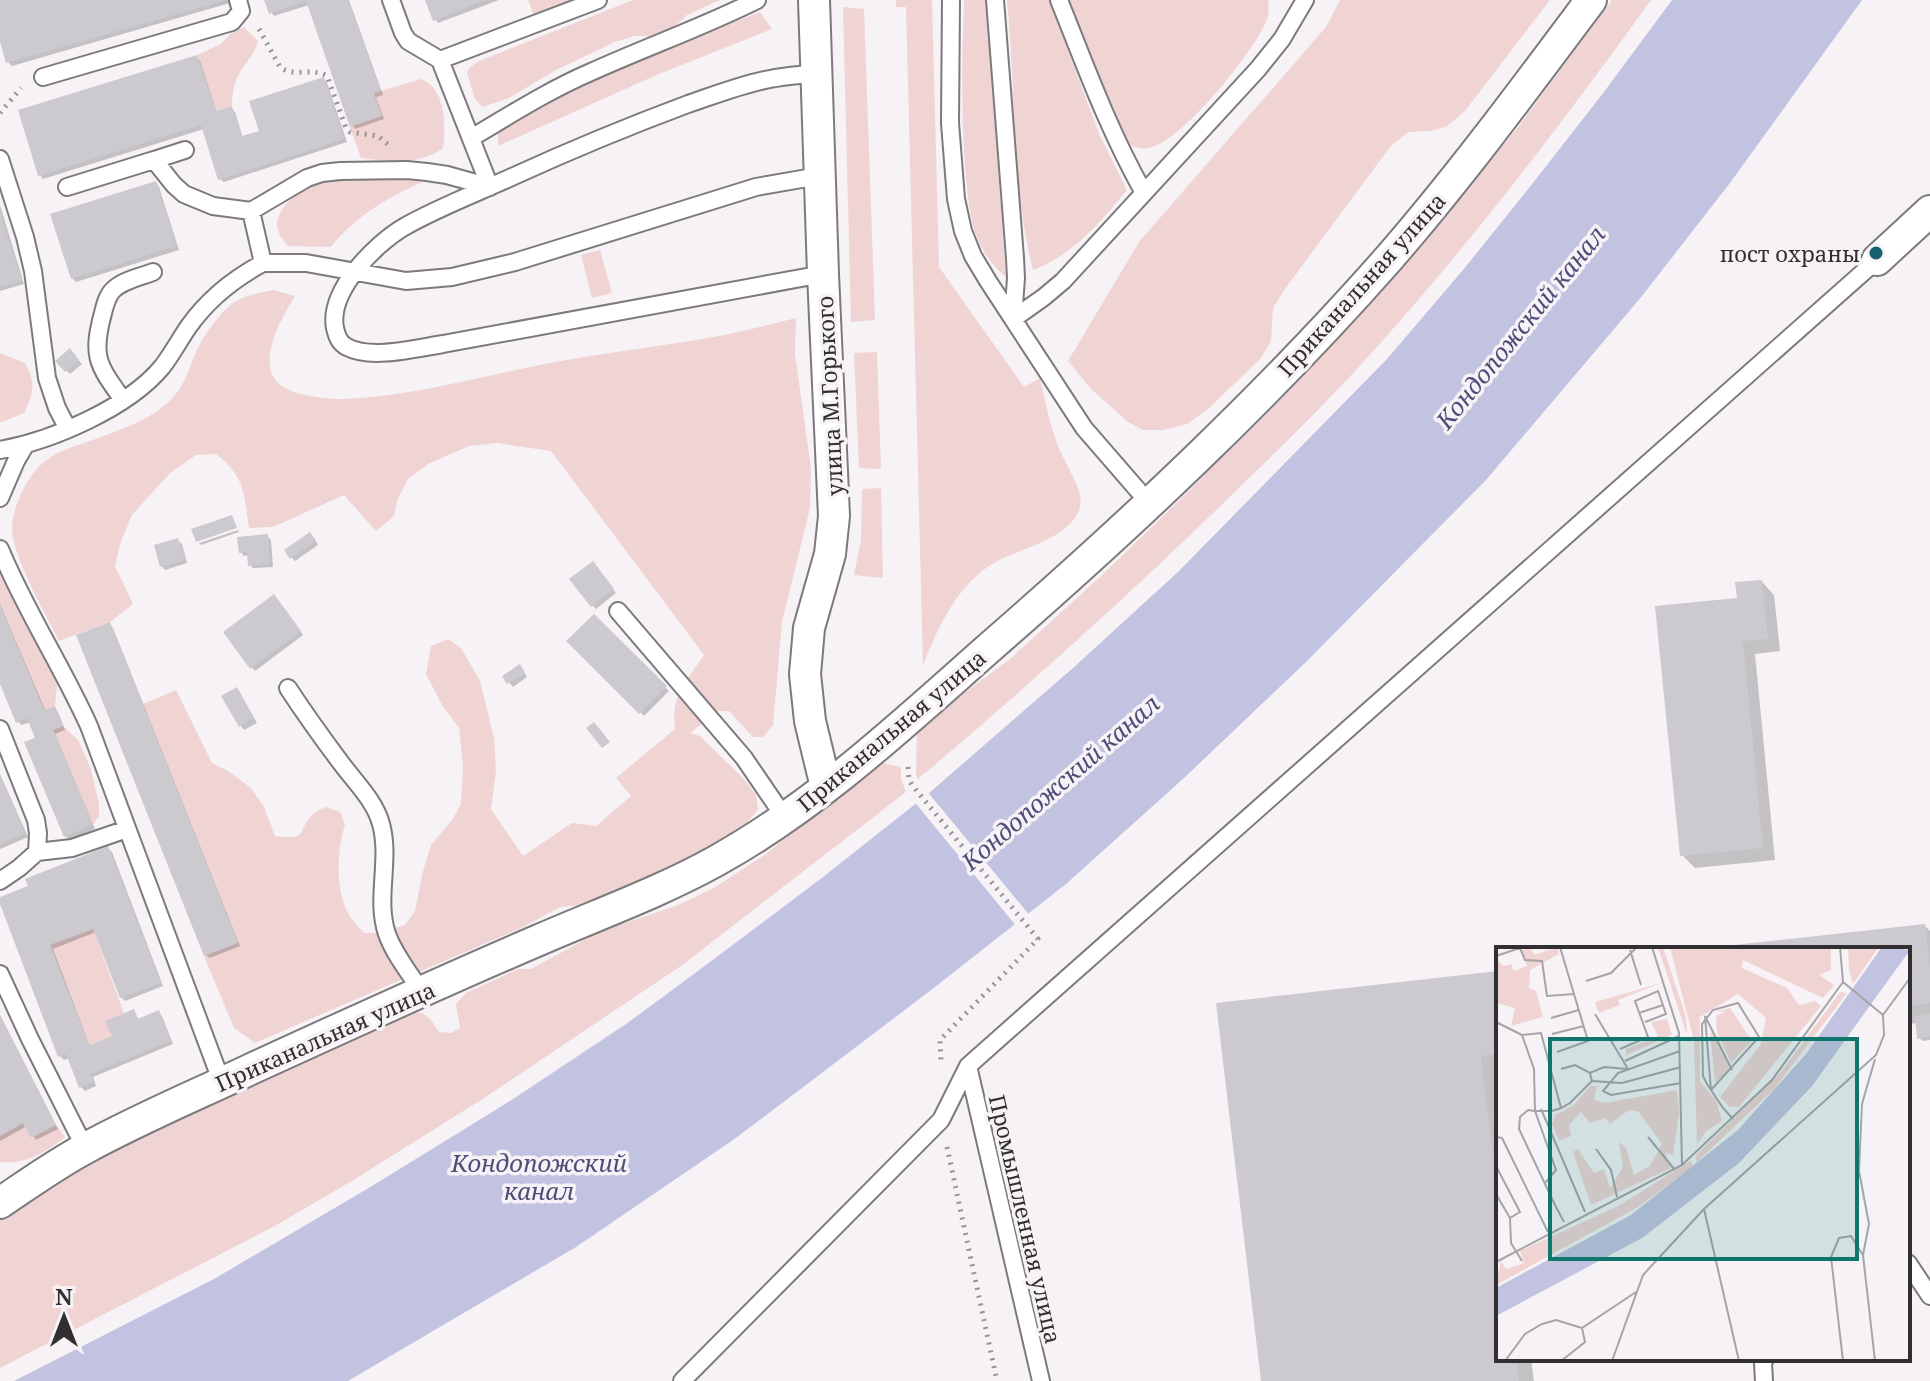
<svg xmlns="http://www.w3.org/2000/svg" width="1930" height="1381" font-family="'Noto Serif',serif">
<style>
.green{fill:#f0d4d4}
.water{fill:#c2c3e1}
.pier{fill:#f6f2f6}
.shadow{fill:#0003}
.building{fill:#cccace}
.lines{fill:none;stroke-linecap:round;stroke-linejoin:round}
.lane-casing{stroke:#7d7a7d;stroke-width:20}
.street-casing{stroke:#7d7a7d;stroke-width:34}
.path{stroke:#979497;stroke-width:5;stroke-dasharray:2 6;stroke-linecap:butt}
.lane{stroke:#fff;stroke-width:16}
.street{stroke:#fff;stroke-width:30}
.poi-dot{fill:#165f6f;stroke:#f6f2f6;stroke-width:3}
.labels{text-anchor:middle;dominant-baseline:central;stroke-width:7;stroke-linejoin:round;paint-order:stroke}
.poi-label{font-size:22px;fill:#312f31;stroke:#f6f2f6;text-anchor:end}
.street-label{font-size:22px;fill:#312f31;stroke:#f6f2f6}
.water-label{font-size:24px;font-style:italic;fill:#4f4e7a;stroke:#f6f2f6}
.inset-road{fill:none;stroke:#a7a4a7;stroke-width:2}
.view{fill:#0f766e;fill-opacity:0.15;stroke:#0f766e;stroke-width:4}
.inset-edge{fill:none;stroke:#312f31;stroke-width:4}
</style>
<rect width="100%" height="100%" fill="#f6f2f6"/>
<path class="green" d="M528 0H574L534 15Z
M633 0H720L687 15 674 27 653 36H635L615 42 556 70 509 98 482 107 475 99 467 73 470 67 479 61Z
M896 0H932L939 267 1024 387 1040 378C1045 399 1049 422 1057 443 1062 458 1077 481 1080 494 1087 529 1037 544 1013 554 1002 558 989 565 981 572 951 597 937 631 923 665L906 7H896Z
M964 0H986L1006 277C991 265 982 251 975 232 969 212 967 188 965 166 961 111 962 55 964 0Z
M1007 0H1049L1100 136 1127 190C1100 223 1073 255 1033 270 1011 183 1016 90 1007 0Z
M1068 0H1268C1269 8 1269 17 1265 24 1250 56 1185 137 1152 147 1142 150 1136 148 1128 144Z
M1340 0H1550L1465 111 1446 127 1430 131 1408 132 1390 147 1285 289 1273 308 1271 341 1261 358 1207 410 1187 424 1163 430H1143L1128 422 1091 389 1068 361 1139 242 1326 27Z
M1612 0H1651C1559 128 1463 253 1357 369 1321 408 1283 445 1246 481 1140 585 1031 684 918 779L916 775 917 728 1010 659 1101 576 1192 488 1390 279 1518 127Z
M843 7 864 9 875 320 851 322Z
M760 12 772 29 659 74 498 146V133L506 123 602 74Z
M244 27 258 41C255 54 247 61 240 72 234 83 232 94 232 106L216 111 197 55 221 44 231 33Z
M421 79C446 88 446 126 443 148 420 166 387 161 361 158L350 127 374 93Z
M365 178 410 179 422 182C387 198 354 217 331 247L288 246C283 240 277 233 277 224 277 207 305 185 320 181 333 177 351 179 365 178Z
M600 250 612 293 592 298 581 255Z
M273 290 295 296C283 316 258 357 276 381 287 395 328 400 345 399 415 396 482 376 550 363 608 352 666 346 724 335 748 330 772 324 796 318L795 354 811 468 810 508 782 622 773 725 763 737H753L729 711H719L690 733 700 736 743 778 756 795 758 809C743 830 723 845 700 856L582 905 560 907 523 927 255 1043 234 1028 204 956 238 942 143 704 176 690 212 763 228 771 251 788 264 807 275 836C311 841 296 830 313 814 317 810 321 809 326 807L340 812 345 825C337 849 335 889 348 913 351 920 359 927 364 933H377L405 925 415 911 423 871 431 845 452 820 461 804 463 765 459 728 442 705 426 674 431 646 448 639 461 648 480 681 494 738 496 771 491 809 523 856 572 823 596 826 631 796 616 778 675 729C671 694 685 683 704 655L551 451 497 443 469 446 428 464 408 479 397 501 394 516 376 531 344 495 273 527 249 528C244 494 245 476 216 454L196 455 170 473 132 515 121 541 115 566 133 604 110 622 59 641C46 614 13 559 12 529 12 517 16 505 21 494 38 459 54 453 90 441 119 430 154 420 175 395 187 381 190 363 199 346 206 332 220 313 233 303 244 295 260 293 273 290Z
M877 352 881 469 859 468 854 353Z
M0 353 25 363C36 383 34 393 24 413L2 422H0Z
M881 488 883 578 854 575 861 540 862 489Z
M0 571 15 604 57 684 55 706 44 710 0 605Z
M63 726 78 740 91 769 99 804V816L93 825 53 730Z
M877 762 901 767V779L906 792 681 966 481 1100 355 1179 273 1227 0 1368V1218L76 1166 404 1013C425 1010 428 1015 439 1032L451 1033 460 1028 456 1004 466 993 518 969H531L599 932 678 905 714 888 766 854 857 780Z
M93 929 124 1013 106 1021 112 1036 89 1045 50 945Z
M23 1123 31 1138 56 1125 65 1137C46 1152 25 1165 0 1162V1136Z"/>
<path class="water" d="M1672 0H1862L1730 183 1642 296 1486 480 1305 663 1184 778 1066 884 935 987 802 1088 733 1140 576 1247 348 1381H14L214 1279 372 1186 510 1101 629 1022 714 959 823 877 928 794 1073 668 1179 571 1387 359 1463 270 1529 188 1604 92Z"/>
<path class="pier" d="M926 790 1031 917 1017 927 913 800Z"/>
<path class="shadow" d="M0 0H229L230 3 12 66 8 62 0 34Z
M266 0H349L383 95 376 97 384 119 355 129 352 125 309 5 274 16 271 12Z
M427 0H499L438 23 435 19Z
M197 57 200 61 217 113 231 109 235 112 243 138 261 132 324 79 327 83 347 142 224 182 220 179 204 129 43 179 40 175Z
M156 183 159 187 179 250 76 282 72 278Z
M0 205 24 284 0 291Z
M70 350 82 364 70 374 57 361Z
M238 530 239 532 201 545 199 543Z
M267 536 271 540 273 567 253 568 250 565 249 555 244 556 241 552Z
M314 538 318 545 295 561 291 557Z
M178 541 182 544 187 563 165 570 162 566Z
M596 567 616 593 596 609 592 605Z
M1762 582 1774 595 1780 651 1755 654 1775 860 1695 868 1682 855 1739 600Z
M278 600 303 635 255 671 251 667Z
M0 604 46 712 54 709 58 712 65 730 55 734 95 829 69 840 66 836 38 739 31 722 21 725 18 721 0 679Z
M594 616 669 691 644 716 569 641Z
M109 624 113 628 240 946 210 958 206 955Z
M523 670 527 677 513 687 504 676Z
M240 693 257 723 244 730 241 726Z
M0 774 28 837 0 849Z
M108 849 112 852 163 986 125 1001 121 997 96 932 53 949 90 1047 114 1037 134 1012 140 1021 158 1013 162 1016 173 1044 93 1077 96 1086 85 1091 81 1087 70 1058 64 1060 60 1056 0 899Z
M1925 926 1930 931V1040L1923 1041 1919 1038 1918 1023 1908 1024V949H1716Z
M1498 973V1359H1531L1534 1381H1263Z
M0 1015 58 1129 36 1140 27 1126 0 1141Z"/>
<path class="building" d="M0 0H223V1L6 63 0 42Z
M264 0H348L381 91 374 93 382 116 350 127 306 1 269 14Z
M425 0H486L433 21Z
M197 55 216 111 232 106 242 136 259 131 249 101 324 77 344 139 218 180 201 125 38 176 18 110Z
M156 181 177 246 71 279 50 214Z
M0 212 22 281 0 287Z
M70 348 79 360 65 372 55 361Z
M232 515 237 528 196 542 191 529Z
M310 532 316 541 290 559 284 550Z
M268 534 270 564 248 566 247 552 239 553 237 537Z
M178 538 185 560 160 567 154 545Z
M593 561 614 589 591 607 569 579Z
M1762 580 1768 639 1743 641 1763 848 1680 856 1655 606 1737 598 1735 582Z
M274 594 301 631 250 669 223 632Z
M0 605 44 710 55 706 63 726 53 730 93 825 64 837 24 742 35 738 27 718 16 723 0 684Z
M594 614 667 686 639 714 566 641Z
M110 622 238 943 204 956 76 635Z
M520 664 525 673 507 684 502 676Z
M237 687 254 718 239 727 221 696Z
M594 722 610 742 602 748 586 728Z
M0 775 25 833 0 844Z
M108 846 161 983 120 998 93 929 50 945 89 1045 112 1036 105 1021 134 1009 138 1019 159 1010 171 1041 90 1074 94 1082 79 1088 66 1054 58 1057 0 904V897L28 886 25 879Z
M1925 924 1930 968V1003L1908 1006V949H1716V947Z
M1498 971V1054L1481 1056 1498 1197V1359H1517L1519 1381H1261L1216 1003Z
M1930 1013V1036L1917 1039 1915 1016Z
M0 1015 56 1125 31 1138 23 1123 0 1136Z"/>
<g class="lines">
<defs>
<path id="lane" d="M951 0 950 123 956 199 963 231 973 256 988 281 1084 428 1149 503
M995 0 1015 258 1016 278 1013 319
M1059 0C1085 65 1109 131 1144 193
M440 60 598 0
M818 73C802 75 785 76 770 79 742 84 715 95 688 104 629 126 571 150 514 176 477 193 439 207 404 227 375 244 328 291 335 328 337 336 339 343 347 347 371 360 417 348 443 344L823 274
M43 77 232 22 241 11 238 0
M471 138C510 115 549 90 591 72 646 47 703 27 757 0
M0 159 25 237 33 271 47 378 57 408 68 429
M154 160 185 150
M67 187 154 160 174 185 184 194 213 206 251 211 307 178 322 173 340 171 407 170 427 172 447 175 490 187 440 60 408 41 403 33 391 0
M263 263H306L406 281 452 277 515 262 756 187 819 176
M1013 319 1044 297 1063 281 1258 69 1282 39 1305 0
M123 400C98 365 91 357 103 313 105 305 107 296 113 290 123 280 140 277 153 272
M0 450C51 441 128 408 162 367 172 354 180 339 189 326 209 298 233 279 263 263L251 211
M0 498 16 461 26 444
M0 549C25 610 62 666 89 726L222 1083
M618 611 744 758 785 818
M288 688C305 714 323 739 341 763 355 782 375 801 381 824 391 860 375 899 387 934 394 954 410 974 422 992
M0 729 36 820 38 833 37 852 19 868 0 881
M37 852 72 848 127 829
M0 974 30 1039 85 1148
M968 1066 1041 1381
M1908 1263 1930 1296
M682 1381 941 1120 968 1066 1877 260
M1764 1381 1763 1363 1765 1359"/>
<path id="street" d="M814 0 823 274 834 516 830 554 809 628 805 674 810 721 826 787
M1877 260 1930 211
M0 1203C28 1184 56 1164 86 1148 139 1119 196 1095 251 1069 347 1025 443 981 539 940 599 914 660 892 716 861 817 805 903 724 989 648 1129 526 1267 397 1390 257 1461 175 1526 87 1591 0"/>
</defs>
<use href="#lane" class="lane-casing"/>
<use href="#street" class="street-casing"/>
<path class="path" d="M259 29 280 67C294 78 312 67 327 76L346 128 350 132 378 136 391 147
M0 113 21 88
M908 767 909 780 912 785 1038 939 940 1040 941 1062
M947 1147 997 1381"/>
<use href="#lane" class="lane"/>
<use href="#street" class="street"/>
</g>
<circle class="poi-dot" cx="1876" cy="253" r="8"/>
<g class="labels">
<g class="poi-label">
<text x="1860" y="253">пост охраны</text>
</g>
<g class="street-label">
<text transform="translate(1361 284) rotate(-48)">Приканальная улица</text>
<text transform="translate(829 396) rotate(-93)">улица М.Горького</text>
<text transform="translate(891 730) rotate(-40)">Приканальная улица</text>
<text transform="translate(325 1036) rotate(-24)">Приканальная улица</text>
<text transform="translate(1026 1219) rotate(77)">Промышленная улица</text>
</g>
<g class="water-label">
<text transform="translate(1520 327) rotate(-51)">Кондопожский канал</text>
<text transform="translate(1060 782) rotate(-41)">Кондопожский канал</text>
<text x="539" y="1162">Кондопожский<tspan x="539" dy="28">канал</tspan></text>
</g>
</g>
<g transform="translate(1496 947)">
<rect width="414" height="414" fill="#f6f2f6"/>
<path d="M62 0 63 7 34 23 33 41 40 44 47 70 15 79 19 61 0 56V12L8 19 15 17 18 24 31 19 26 3 35 1 38 8ZM162 0H167L190 70 191 88ZM335 0V23L323 28 338 38 327 51 247 13 246 21 291 41 303 58 319 54 325 59 243 160H234L224 150 265 97 270 71 242 47 204 70V135L220 153 226 174 210 184 201 198 198 94 174 0ZM352 0H383L357 37 353 23ZM165 36 122 53 124 58 103 66 99 55ZM344 45 351 46 279 141 200 216V208L285 125ZM234 61 256 94 235 116 221 85 220 69 230 64 219 65ZM171 72 176 88 130 108V102L162 89 155 75ZM218 85 234 123 219 135 214 86ZM94 139H101L98 153 109 156 181 143 183 167 177 208 169 206 175 221 95 258 77 205 82 202 98 226 108 222 114 241 127 220 123 195 130 201 138 228 154 219 166 197 142 164 133 163 114 177 109 171 94 176 85 165 73 178 75 189 63 194 56 177 59 168 78 158ZM194 214 198 219 142 260 0 338 5 314 10 322 28 316 24 304 126 257Z" fill="#f0d4d4"/>
<path d="M386 0 414 3 316 139 243 216 146 291 0 369V341L135 268 242 183 310 107Z" fill="#c2c3e1"/>
<path class="inset-road" d="M156 0 183 86 186 218M344 0 347 35M24 1 29 13 46 14 51 49 78 47M134 3 145 38M0 9 27 0M90 34 115 26 141 0M143 66 167 58M387 68 414 31M55 71 83 63M0 75 26 88M56 87 88 79M124 102 152 90 139 54 162 44 170 67 149 75M184 104 122 126 107 144 115 148 185 136M61 105 92 94 64 0M129 114 183 89M65 122 79 118 94 126 108 120 132 122 99 67M96 134 126 136 185 120M215 143 263 90 242 56 217 63 206 77 207 129 211 137 227 161 237 172M215 143 209 69 236 123M65 161 45 86 26 88 38 122 39 164H56L65 161 74 156 96 134 94 126M45 162 89 265M0 190 6 191 52 285M152 190 179 223M100 202 115 223 121 250M0 219 24 265 14 271M49 236 60 223 39 164 32 163 24 170 23 182 59 258 68 275M0 247 14 271 15 296 26 314M208 262 243 414M0 315 186 218 276 133 347 35M9 414 29 387 46 377 60 373 86 381M65 414 89 395 86 381 140 345M116 414 147 328 208 262 380 108 388 88 387 68 347 35M347 414 335 310 343 291 355 289 367 308M379 414 367 308 373 277 363 224 366 157 379 112"/>
<path class="view" d="M54 92H361V312H54Z"/>
<rect width="414" height="414" class="inset-edge"/>
</g>
<g transform="translate(64 1317)" stroke="#f6f2f6" stroke-width="6" paint-order="stroke">
<path d="M0-6L14 30L0 20L-14 30Z" fill="#312f31"/>
<text y="-12" font-size="22" font-weight="bold" text-anchor="middle" fill="#312f31">N</text>
</g>
</svg>
